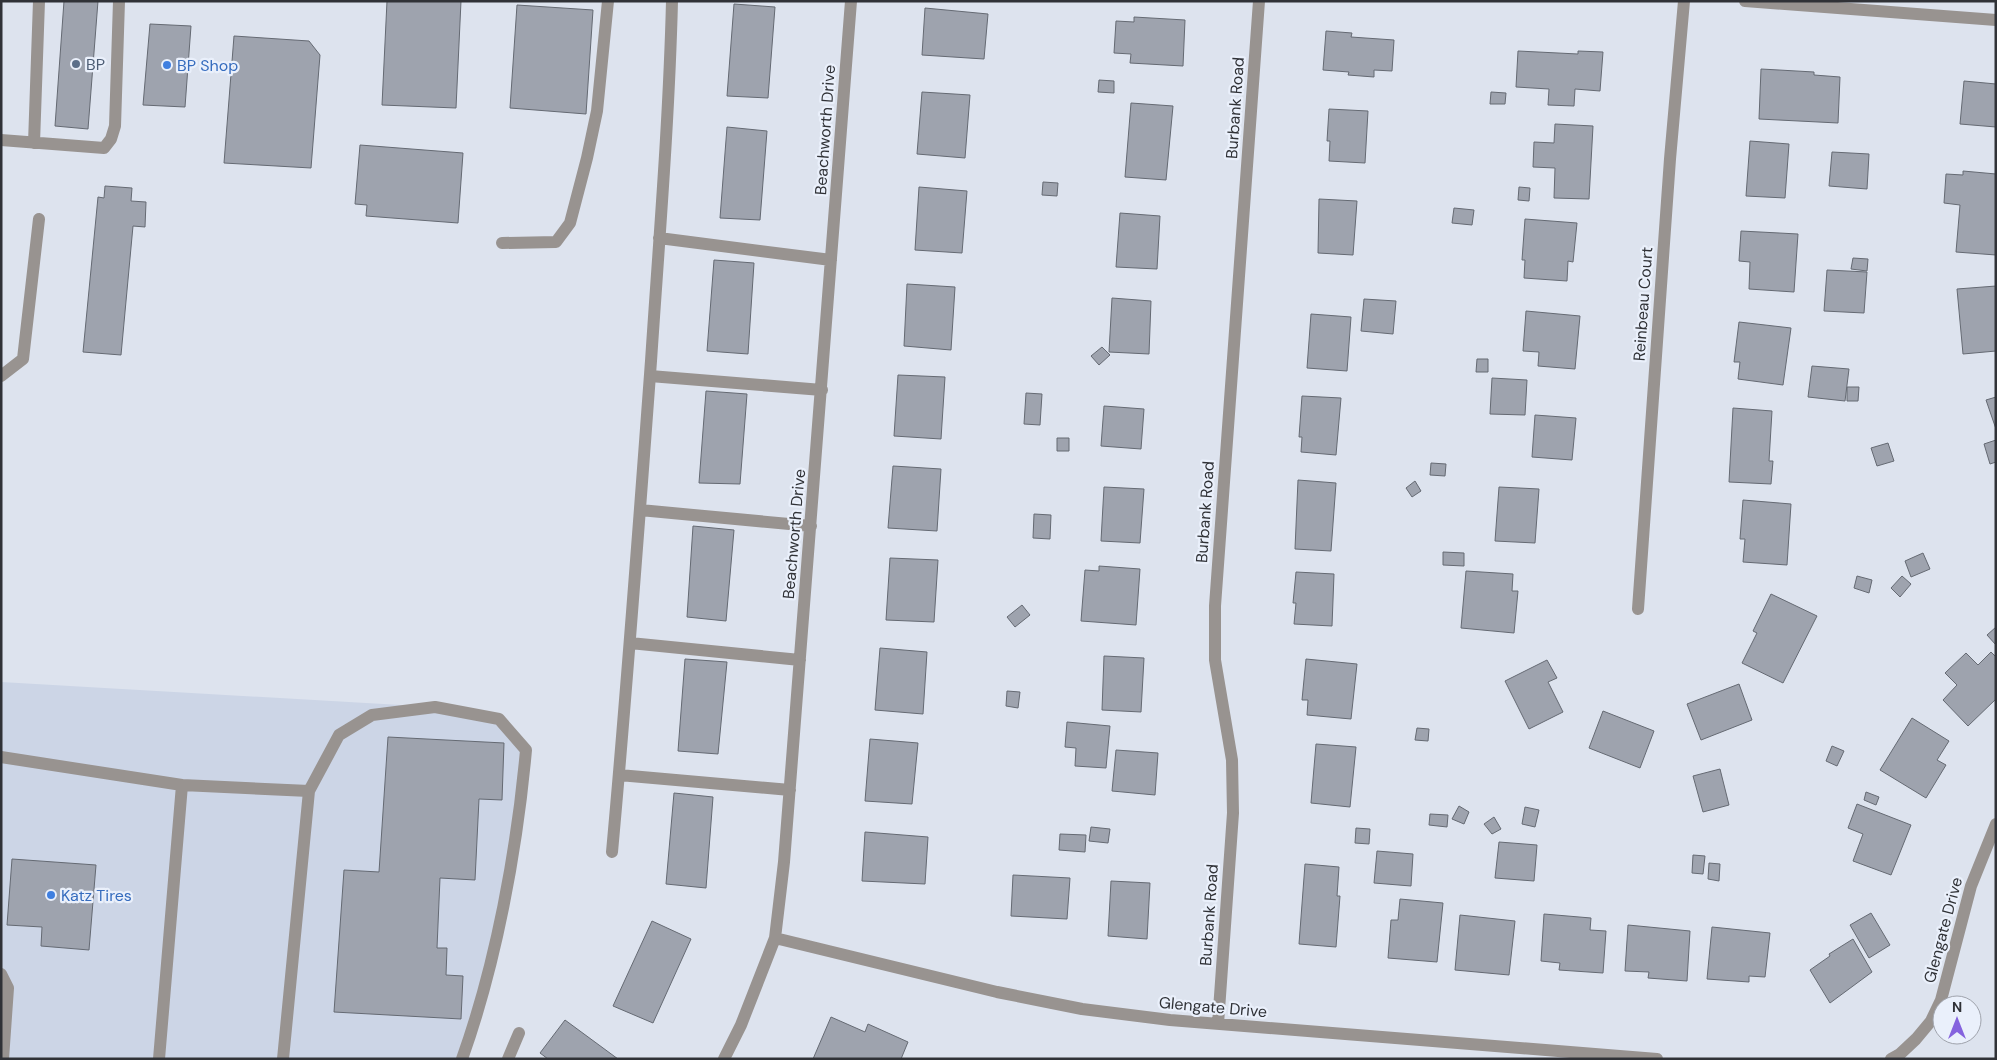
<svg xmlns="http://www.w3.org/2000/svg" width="1997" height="1060" font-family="'DM Sans',sans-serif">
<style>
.built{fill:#ccd5e6}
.building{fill:#9ea3ae;stroke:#656a73}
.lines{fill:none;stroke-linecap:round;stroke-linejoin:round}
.minor{stroke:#989390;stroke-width:12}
.service-dot{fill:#5c6f8a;stroke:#eaf0fb;stroke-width:2}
.shop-dot{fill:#3f7fe0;stroke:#eaf0fb;stroke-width:2}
.labels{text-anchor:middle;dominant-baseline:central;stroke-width:4.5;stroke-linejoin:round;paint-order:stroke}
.service-label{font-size:16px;fill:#4e5e75;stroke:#eaf0fb;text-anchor:start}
.shop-label{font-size:16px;fill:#366cbe;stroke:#eaf0fb;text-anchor:start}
.street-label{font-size:16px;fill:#303237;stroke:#eaf0fb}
</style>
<rect width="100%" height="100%" fill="#dde3ee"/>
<path class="built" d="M1 682 435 707 499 719 526 750 501 914 462 1059H1Z"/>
<path class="building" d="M64 1H98L88 129 55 126Z
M387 1H461L456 108 382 105Z
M734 4 775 7 768 98 727 96Z
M517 5 593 10 586 114 510 108Z
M925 8 988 14 984 59 922 55Z
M1134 17 1185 20 1183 66 1130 63 1131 54 1114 53 1116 21 1134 22Z
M150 24 191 26 185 107 143 105Z
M1326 31 1352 33 1351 37 1394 40 1392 71 1374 70V77L1348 75 1349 72 1323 70Z
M234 36 309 41 320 55 311 168 224 163Z
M1518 51 1578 54V51L1603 52 1600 91 1575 89 1574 106 1548 105 1549 89 1516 87Z
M1761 69 1814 72V75L1840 77 1838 123 1759 119Z
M1099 80 1114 81V93L1098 92Z
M1964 81 1996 84V127L1960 124Z
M922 92 970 95 965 158 917 154Z
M1491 92 1506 93 1505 104H1490Z
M1131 103 1173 106 1166 180 1125 177Z
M1329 109 1368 111 1365 163 1329 161 1330 141H1327Z
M1555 124 1593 126 1589 199 1554 198 1555 168 1533 167 1534 142 1554 143Z
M727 127 767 131 760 220 720 218Z
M1750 141 1789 144 1785 198 1746 196Z
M360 145 463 153 458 223 366 216 367 205 355 204Z
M1832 152 1869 154 1867 189 1829 186Z
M1963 171 1996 174V255L1956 252 1960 205 1944 203 1946 174 1963 175Z
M1043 182 1058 183 1057 196 1042 195Z
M105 186 132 188 131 201 146 202 145 227 133 226 121 355 83 352 98 197 104 198Z
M919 187 967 191 962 253 915 250Z
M1519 187 1530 188 1529 201 1518 200Z
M1319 199 1357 201 1353 255 1318 253Z
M1454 208 1474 210 1472 225 1452 223Z
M1120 213 1160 216 1157 269 1116 267Z
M1525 219 1577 223 1573 262 1568 261 1567 281 1524 278 1525 260H1522Z
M1741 231 1798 234 1794 292 1749 289 1750 262 1739 261Z
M1853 258 1868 259 1867 271 1851 269Z
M714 260 754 263 748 354 707 351Z
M1827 270 1867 272 1864 313 1824 311Z
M907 284 955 287 951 350 904 346Z
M1996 286V351L1963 354 1957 289Z
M1112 298 1151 301 1149 354 1109 352Z
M1364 299 1396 301 1393 334 1361 331Z
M1526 311 1580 316 1575 369 1538 366 1539 352 1523 351Z
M1311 314 1351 317 1347 371 1307 368Z
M1739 322 1791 328 1783 385 1738 379 1740 362H1734Z
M1102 347 1110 355 1099 365 1091 356Z
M1477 359H1488V372H1476Z
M1812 366 1849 369 1845 401 1808 397Z
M898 375 945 377 941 439 894 436Z
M1492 378 1527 380 1525 415 1490 414Z
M1847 387H1859L1858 401H1847Z
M706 391 747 394 740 484 699 483Z
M1026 393 1042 394 1040 425 1024 424Z
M1302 396 1341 398 1336 455 1301 452 1302 437H1299Z
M1996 397V429L1986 400Z
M1104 406 1144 409 1141 449 1101 446Z
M1733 408 1772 411 1769 461H1773L1771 484 1729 482Z
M1535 415 1576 418 1572 460 1532 457Z
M1057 438H1069V451H1057Z
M1996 440V462L1990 464 1984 444Z
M1888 443 1894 461 1877 466 1871 448Z
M1431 463 1446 464 1445 476 1430 475Z
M893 466 941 469 937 531 888 528Z
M1298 480 1336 483 1331 551 1295 549Z
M1415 481 1421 491 1412 497 1406 488Z
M1104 487 1144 489 1140 543 1101 541Z
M1499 487 1539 489 1535 543 1495 541Z
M1743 500 1791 504 1787 565 1743 562 1745 539H1740Z
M1034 514 1051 515 1050 539 1033 538Z
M693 526 734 530 726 621 687 617Z
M1443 552 1464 553V566L1443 565Z
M1923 553 1930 569 1911 577 1905 561Z
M890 558 938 560 934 622 886 620Z
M1099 566 1140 569 1136 625 1081 621 1085 570 1099 571Z
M1466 571 1513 574 1512 591H1518L1514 633 1461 628Z
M1296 572 1334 574 1332 626 1294 624 1296 603H1293Z
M1857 576 1872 580 1869 593 1854 588Z
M1902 576 1911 584 1900 597 1891 588Z
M1771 594 1817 616 1783 683 1742 663 1757 633 1753 631Z
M1022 605 1030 615 1015 627 1007 617Z
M1996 627V645L1987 635Z
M880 648 927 652 923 714 875 710Z
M1991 652 1996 657V699L1968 726 1943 700 1957 685 1945 673 1966 653 1978 665Z
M1104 656 1144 658 1141 712 1102 710Z
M685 659 727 662 718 754 678 751Z
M1306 659 1357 664 1351 719 1307 715 1308 700H1302Z
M1547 660 1557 678 1548 682 1563 712 1529 729 1505 681Z
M1739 684 1752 720 1701 740 1687 704Z
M1007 691 1020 692 1018 708 1006 706Z
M1603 711 1654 731 1640 768 1589 748Z
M1912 718 1949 741 1937 760 1946 765 1926 798 1880 770Z
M1067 722 1110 726 1106 768 1075 766 1076 748 1065 747Z
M1417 728 1429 729 1428 741 1415 740Z
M388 737 504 743 502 800 479 799 475 880 440 878 437 948H447L446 975 463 976 461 1019 334 1012 344 870 379 872Z
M870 739 918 743 912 804 865 801Z
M1316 744 1356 747 1350 807 1311 803Z
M1832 746 1844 751 1837 766 1826 761Z
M1116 750 1158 753 1155 795 1112 791Z
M1720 769 1729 805 1703 812 1693 776Z
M1866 792 1879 797 1876 805 1864 800Z
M674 793 713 797 706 888 666 884Z
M1857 804 1911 825 1891 875 1853 861 1863 834 1848 828Z
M1459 806 1469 812 1464 824 1452 819Z
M1525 807 1539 810 1535 827 1522 824Z
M1430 814 1448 815 1447 827 1429 825Z
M1494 817 1501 829 1492 834 1484 824Z
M1091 827 1110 829 1108 843 1089 841Z
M1356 828 1370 829 1369 844 1355 843Z
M865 832 928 837 925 884 862 881Z
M1060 834 1086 835 1085 852 1059 850Z
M1499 842 1537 845 1534 881 1495 878Z
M1377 851 1413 854 1411 886 1374 883Z
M1693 855 1705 856 1703 874 1692 873Z
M12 859 96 865 89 950 41 946 42 927 7 925Z
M1709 863 1720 864 1719 881 1708 879Z
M1305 864 1339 867 1337 896H1340L1336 947 1299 944Z
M1013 875 1070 878 1067 919 1011 916Z
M1111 881 1150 883 1147 939 1108 936Z
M1400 899 1443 903 1437 962 1388 958 1391 920H1398Z
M1871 913 1890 945 1869 958 1850 925Z
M1544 914 1591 918 1590 930 1606 931 1603 973 1559 970 1560 963 1541 961Z
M1460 915 1515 921 1509 975 1455 970Z
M652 921 691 939 653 1023 613 1006Z
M1628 925 1690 931 1687 981 1648 978 1649 972 1625 971Z
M1712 927 1770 933 1765 977 1749 976V982L1707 979Z
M1853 939 1872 972 1830 1003 1810 970 1830 956 1829 954Z
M831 1017 865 1032 868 1024 908 1042 901 1059H813Z
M565 1020 618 1059H548L540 1053Z"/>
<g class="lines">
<path class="minor" d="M1745 1 1996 20
M1 140 104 148 111 139 115 126 119 1
M34 143 39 1
M659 238 831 260
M502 243 556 242 570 223 587 158 597 111 608 1
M1 376 23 359 39 219
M650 376 822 390
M640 510 811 526
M1638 609 1670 159 1684 1
M630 643 800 660
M1 757 182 785 159 1059
M619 775 790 790
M182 785 309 791 283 1059
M309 791 339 735 372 715 435 707 499 719 526 750C517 850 496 964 462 1059
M612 852C627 688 639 524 651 361 659 241 669 121 672 1
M775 938 997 992 1082 1009 1170 1020 1657 1059
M1 974 8 988 3 1059
M1218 1024 1233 813 1232 760 1215 660V606L1259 1
M508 1059 519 1033
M724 1059 741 1025 775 938 784 862 851 1
M1891 1059 1900 1054 1916 1039 1931 1021 1941 1000 1971 886 1996 824"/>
</g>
<circle class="service-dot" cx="76" cy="64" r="5"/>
<g class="shop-dot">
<circle cx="167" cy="65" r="5"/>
<circle cx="51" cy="895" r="5"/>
</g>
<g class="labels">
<g class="service-label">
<text x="86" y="64">BP</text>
</g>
<g class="shop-label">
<text x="177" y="65">BP Shop</text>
<text x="61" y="895">Katz Tires</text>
</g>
<g class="street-label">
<text transform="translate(1235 108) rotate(-86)">Burbank Road</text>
<text transform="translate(825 130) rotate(-86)">Beachworth Drive</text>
<text transform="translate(1643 304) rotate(-86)">Reinbeau Court</text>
<text transform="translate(1205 512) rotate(-86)">Burbank Road</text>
<text transform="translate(794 534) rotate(-85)">Beachworth Drive</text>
<text transform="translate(1209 915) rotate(-86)">Burbank Road</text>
<text transform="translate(1943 930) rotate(-75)">Glengate Drive</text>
<text transform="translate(1213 1007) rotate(5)">Glengate Drive</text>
</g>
</g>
<rect width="1997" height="1060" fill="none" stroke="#303237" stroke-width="5"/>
<g transform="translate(1957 1020)"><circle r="24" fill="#eaf0fb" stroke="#a0a4ad"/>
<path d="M0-4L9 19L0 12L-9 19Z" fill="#8563de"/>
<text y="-8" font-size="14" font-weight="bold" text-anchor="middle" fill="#303237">N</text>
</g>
</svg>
